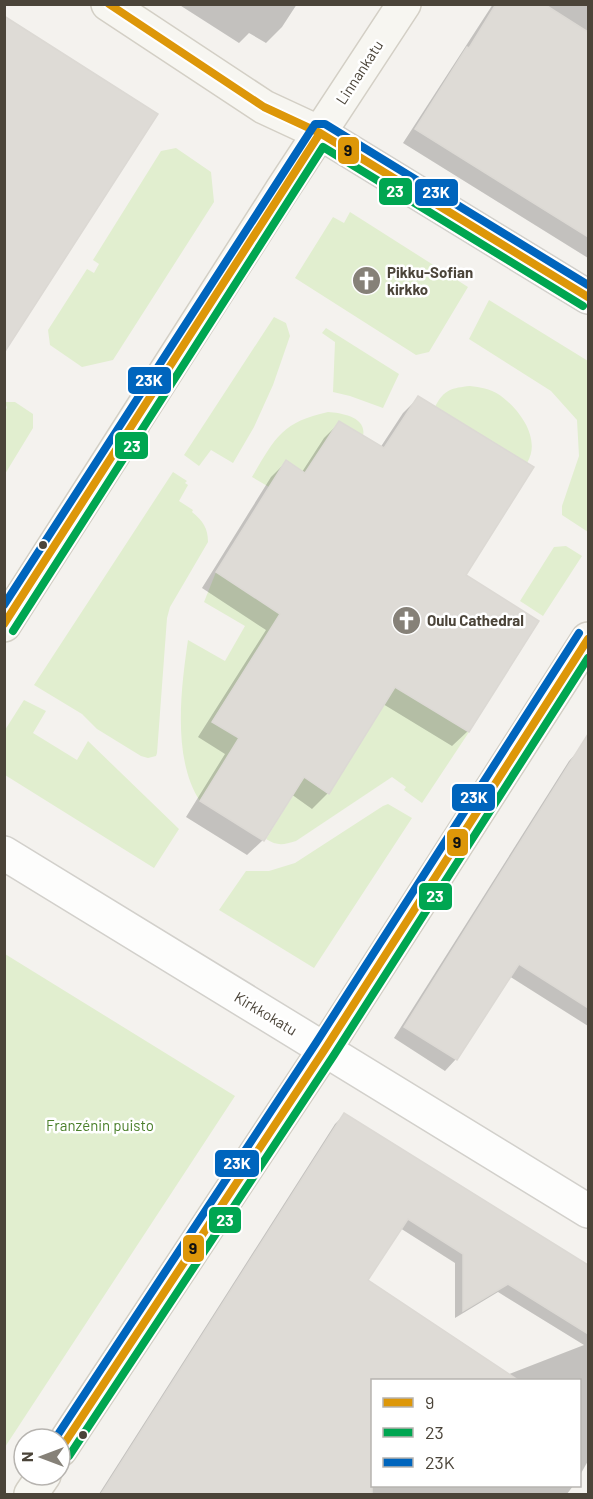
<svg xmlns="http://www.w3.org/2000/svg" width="593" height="1499" font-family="Barlow,sans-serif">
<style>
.green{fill:#e1eecf}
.shadow{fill:#0003;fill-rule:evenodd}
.building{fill:#dedbd6;stroke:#dcd9d4;stroke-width:1.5}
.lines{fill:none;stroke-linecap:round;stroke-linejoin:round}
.street-casing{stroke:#d2d0cb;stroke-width:36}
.secondary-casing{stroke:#d3cfc5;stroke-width:36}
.street{stroke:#fdfdfc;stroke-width:33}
.secondary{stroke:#f7f6f1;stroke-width:33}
.bus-1-casing{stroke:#fff;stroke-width:12}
.bus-2-casing{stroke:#fff;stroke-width:12}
.bus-3-casing{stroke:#fff;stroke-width:12}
.bus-1{stroke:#dd9709;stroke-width:8}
.bus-2{stroke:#00a651;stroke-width:8}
.bus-3{stroke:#0065bd;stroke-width:8}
.bus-dot{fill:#4b4439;stroke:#fff;stroke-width:2}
.labels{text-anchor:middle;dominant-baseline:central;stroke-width:5;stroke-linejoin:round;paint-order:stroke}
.street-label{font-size:15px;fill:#4b4439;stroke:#fff}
.poi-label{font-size:15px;font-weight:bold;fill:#4b4439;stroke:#fff;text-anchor:start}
.park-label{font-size:15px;fill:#4a7f2a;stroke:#fff}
.line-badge{stroke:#fff;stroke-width:2}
.badge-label{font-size:16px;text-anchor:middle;font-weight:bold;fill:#fff}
.pale-badge-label{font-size:16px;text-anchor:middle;font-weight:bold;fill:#111}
</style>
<rect width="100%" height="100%" fill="#f4f2ee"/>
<path class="green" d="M176 148 211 172 214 202 113 360 82 367 50 345 48 330 87 269 94 273 99 264 93 260 161 151Z
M350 212 468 287 429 352 416 355 295 278 333 217 344 223Z
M489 300 588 361V532L562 515V506L579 456 577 420 551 391 469 339Z
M274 317 286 323 290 336 273 385 254 427 233 463 211 450 199 466 184 455Z
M326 328 399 374 383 408 350 396 333 392 335 342 322 333Z
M470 386C480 387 490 389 498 394 519 408 542 439 527 463L435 407C444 389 452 388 470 386Z
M5 402H15L33 414V428L5 474 4 411 7 408Z
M328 412C342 413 367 417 363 436L339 421 305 473 286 460 269 487 252 477C275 438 282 422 328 412Z
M173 472 187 481 185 483 188 485 179 501 193 510 192 512C203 521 208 528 208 542L170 607 167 618 157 753 156 756 148 758 141 756 97 729 82 714 34 685Z
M566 546 582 556 543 616 520 601 554 547Z
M216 572 280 614 212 721 239 738 200 801C172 759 181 688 188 640L225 661 245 626 204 602Z
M395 687 469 732 422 803 404 790 406 787 392 777 296 841C283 845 277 846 266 839L304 777 329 794Z
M24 700 46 711 33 733 77 760 88 741 179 829 154 868 5 775V730Z
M388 804 412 818 314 968 219 910 246 871H269L295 863 383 806Z
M5 954 235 1096 5 1447Z"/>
<path class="shadow" d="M178 4H297L282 27 266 43 249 33 239 43Z
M493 4H588V112L583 121 588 124V258L403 143Z
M418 398 464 576 468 731 452 746 383 704 328 793 312 809 291 794 263 840 247 855 186 817 225 754 198 737 266 630 202 588 271 477 286 462 302 472 324 438 339 423 380 448 403 413Z
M580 749 588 754V857L573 881 588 890V1026L509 976 456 1059 445 1071 394 1038 569 761Z
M344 1115 588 1267V1461L580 1475V1380H372V1486H573L567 1494H99L335 1124ZM400 1228 455 1263V1318L498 1292 584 1345 507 1375 366 1281Z"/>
<path class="building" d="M496 4H544L588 32V237L415 129 467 47 469 48Z
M4 16 158 114 4 353Z
M418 396 534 467 466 575 539 621 469 732 395 687 329 794 304 777 264 841 200 801 239 738 212 722 280 614 216 572 286 460 305 473 339 421 384 448Z
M588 734V1008L519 964 457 1060 404 1027Z
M344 1113 588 1265V1334L508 1284 463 1311V1254L408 1219 368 1280 518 1380H372V1494H101Z"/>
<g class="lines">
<defs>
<path id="street" d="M320 133 588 297
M4 853 588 1211"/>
<path id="secondary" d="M108 4 264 107 320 133
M4 625 282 190 404 4
M60 1450 325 1049 588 639
M31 1494 44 1475"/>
</defs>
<use href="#street" class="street-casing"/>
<use href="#secondary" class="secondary-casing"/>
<use href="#street" class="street"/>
<use href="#secondary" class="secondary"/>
<defs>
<path id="bus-1" d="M109 4 264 107 320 133 588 297
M4 624 320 133
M60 1450 325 1049 588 639"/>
<path id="bus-2" d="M13 631 323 147 583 306
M69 1456 334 1055 588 658"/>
<path id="bus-3" d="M4 605 315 124H325L588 285
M55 1439 316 1043 579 633"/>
</defs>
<use href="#bus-1" class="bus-1-casing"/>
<use href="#bus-2" class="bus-2-casing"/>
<use href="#bus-3" class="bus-3-casing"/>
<use href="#bus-1" class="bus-1"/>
<use href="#bus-2" class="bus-2"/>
<use href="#bus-3" class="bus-3"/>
</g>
<defs>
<symbol id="church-disc" viewBox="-11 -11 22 22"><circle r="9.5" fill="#868178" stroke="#fff"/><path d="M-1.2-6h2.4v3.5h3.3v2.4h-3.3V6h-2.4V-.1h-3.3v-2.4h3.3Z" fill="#fff"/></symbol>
</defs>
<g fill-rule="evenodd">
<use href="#church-disc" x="350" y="264" width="33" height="33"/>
<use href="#church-disc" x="390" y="604" width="33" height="33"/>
</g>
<g class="bus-dot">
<circle cx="43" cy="545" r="5"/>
<circle cx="83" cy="1435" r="5"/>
</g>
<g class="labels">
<g class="street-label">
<text transform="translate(359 72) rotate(-57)">Linnankatu</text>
<text transform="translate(266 1013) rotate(31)">Kirkkokatu</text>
</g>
<g class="poi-label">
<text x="387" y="272">Pikku-Sofian<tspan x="387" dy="17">kirkko</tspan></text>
<text x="427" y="620">Oulu Cathedral</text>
</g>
<g class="park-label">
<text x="100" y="1125">Franzénin puisto</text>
</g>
</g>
<g class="line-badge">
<rect x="337" y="136" width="23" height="29" rx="6" fill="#dd9709"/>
<rect x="378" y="177" width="35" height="29" rx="6" fill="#00a651"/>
<rect x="414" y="178" width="45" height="29" rx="6" fill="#0065bd"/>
<rect x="127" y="366" width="45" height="29" rx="6" fill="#0065bd"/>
<rect x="114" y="431" width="35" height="29" rx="6" fill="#00a651"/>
<rect x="451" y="783" width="45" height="29" rx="6" fill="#0065bd"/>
<rect x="446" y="828" width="23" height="29" rx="6" fill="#dd9709"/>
<rect x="418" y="882" width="35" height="29" rx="6" fill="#00a651"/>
<rect x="214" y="1149" width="46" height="29" rx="6" fill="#0065bd"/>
<rect x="208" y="1206" width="34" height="28" rx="6" fill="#00a651"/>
<rect x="182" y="1234" width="23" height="29" rx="6" fill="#dd9709"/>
</g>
<g class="badge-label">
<text x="395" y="197">23</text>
<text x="436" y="198">23K</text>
<text x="149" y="386">23K</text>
<text x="132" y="452">23</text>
<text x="474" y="803">23K</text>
<text x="435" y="902">23</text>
<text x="237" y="1169">23K</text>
<text x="225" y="1226">23</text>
</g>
<g class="pale-badge-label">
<text x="348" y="156">9</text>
<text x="457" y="848">9</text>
<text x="193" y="1254">9</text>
</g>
<rect width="593" height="1499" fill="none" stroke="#4b4439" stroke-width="12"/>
<rect x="371" y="1379" width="210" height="108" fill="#ffffff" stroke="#b7b4b0" stroke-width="1.5"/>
<rect x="383" y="1398" width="30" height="9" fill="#dd9709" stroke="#b7b4b0" stroke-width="1.5"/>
<text x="425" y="1409" font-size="18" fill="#4b4439">9</text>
<rect x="383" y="1428" width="30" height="9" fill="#00a651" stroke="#b7b4b0" stroke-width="1.5"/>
<text x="425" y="1439" font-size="18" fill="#4b4439">23</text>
<rect x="383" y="1458" width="30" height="9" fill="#0065bd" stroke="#b7b4b0" stroke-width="1.5"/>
<text x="425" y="1469" font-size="18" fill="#4b4439">23K</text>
<g transform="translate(42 1457) rotate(270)"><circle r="28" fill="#ffffff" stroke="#b7b4b0" stroke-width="1.5"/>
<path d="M0-4.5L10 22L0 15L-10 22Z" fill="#868178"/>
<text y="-9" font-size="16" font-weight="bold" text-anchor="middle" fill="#4b4439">N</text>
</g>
</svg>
